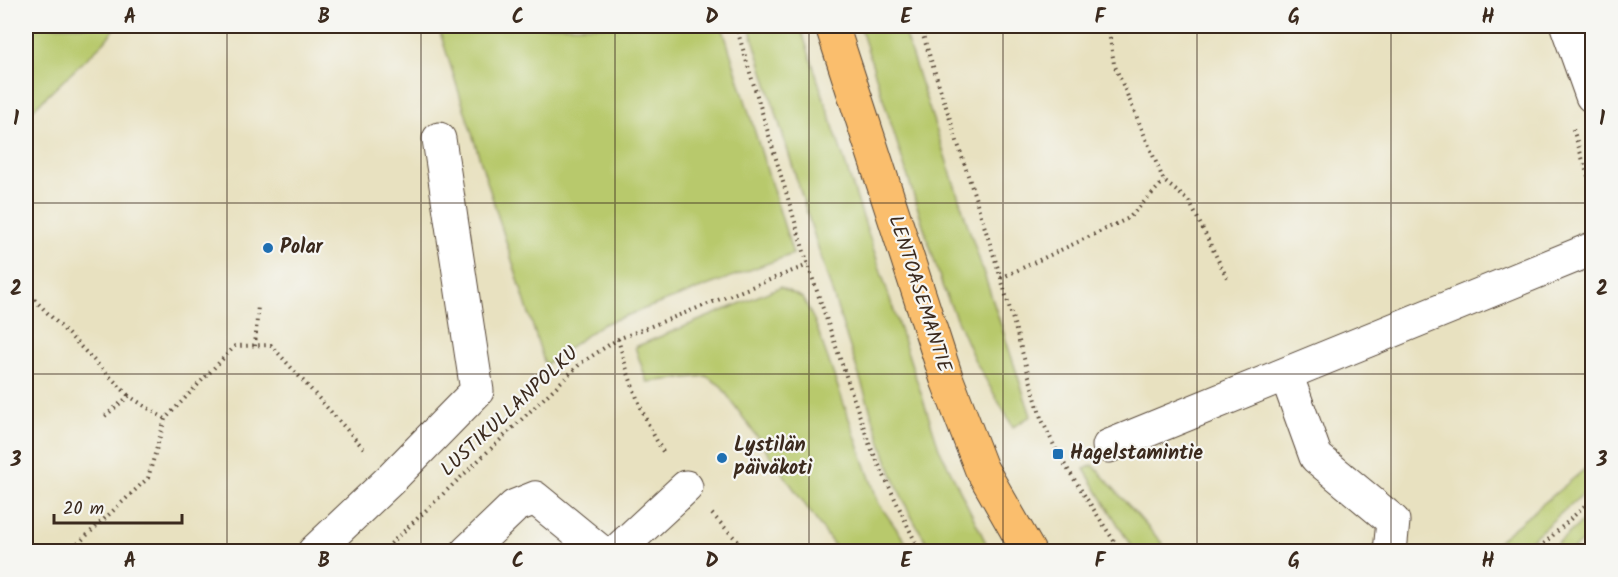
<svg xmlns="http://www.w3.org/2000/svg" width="1618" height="577" font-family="Kalam,sans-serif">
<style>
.green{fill:#b8c96c;stroke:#7a7a45;stroke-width:1.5}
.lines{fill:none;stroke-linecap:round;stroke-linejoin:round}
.minor-casing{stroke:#554536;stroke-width:35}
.major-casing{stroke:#554536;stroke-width:35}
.path{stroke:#554536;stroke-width:4;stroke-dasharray:1.5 4.5;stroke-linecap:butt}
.minor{stroke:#fff;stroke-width:33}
.major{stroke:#fabe6d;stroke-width:33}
.grid{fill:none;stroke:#3b2a1e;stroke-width:1.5;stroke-opacity:0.55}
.poi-dot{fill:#1f6fb2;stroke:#f6f6f2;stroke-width:2}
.labels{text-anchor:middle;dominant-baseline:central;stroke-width:4.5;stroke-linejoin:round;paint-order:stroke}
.poi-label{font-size:20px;font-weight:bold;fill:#3b2a1e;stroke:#f6f6f2;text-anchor:start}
.street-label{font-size:20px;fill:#3b2a1e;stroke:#f6f6f2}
.neatline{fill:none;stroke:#3b2a1e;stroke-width:2}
.grid-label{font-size:20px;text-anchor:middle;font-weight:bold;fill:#3b2a1e}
</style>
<rect width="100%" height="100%" fill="#f6f6f2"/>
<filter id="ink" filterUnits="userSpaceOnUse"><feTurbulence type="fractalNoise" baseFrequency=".0167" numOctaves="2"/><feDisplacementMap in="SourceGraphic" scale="12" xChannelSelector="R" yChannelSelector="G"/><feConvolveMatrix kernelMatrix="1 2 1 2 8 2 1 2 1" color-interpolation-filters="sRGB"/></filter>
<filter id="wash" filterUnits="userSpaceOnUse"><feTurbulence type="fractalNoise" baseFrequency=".008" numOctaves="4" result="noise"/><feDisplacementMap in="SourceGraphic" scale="24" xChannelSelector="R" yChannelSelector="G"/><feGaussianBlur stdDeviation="1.35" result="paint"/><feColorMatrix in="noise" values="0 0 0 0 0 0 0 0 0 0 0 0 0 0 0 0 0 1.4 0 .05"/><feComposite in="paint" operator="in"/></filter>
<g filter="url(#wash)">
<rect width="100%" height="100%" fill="#e8e1c0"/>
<path class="green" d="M26 26H117L105 41 26 116Z
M438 26H722L793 254 601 325 545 365Z
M749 26H800L939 448 990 551H933C895 500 878 432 858 372 820 257 785 141 749 26Z
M860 26H902L1031 416 1013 427 974 359 943 288Z
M780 287 803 298 815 322 879 504 912 551H838L720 385 706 376 647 382 635 347Z
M1592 463V486L1518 551H1486Z
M1093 465 1169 551H1134L1084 469Z
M1592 513V533L1571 551H1549Z"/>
</g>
<g filter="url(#ink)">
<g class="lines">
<defs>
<path id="minor" d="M1567 26 1592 96
M1286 374 1316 457 1393 521 1390 552
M1109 446 1592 249
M314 552 391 479 477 391 439 139
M467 552 515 506 535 498 601 552
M616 552 686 487"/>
<path id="major" d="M832 26 947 380 981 468 1029 552"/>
</defs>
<use href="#minor" class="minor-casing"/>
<use href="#major" class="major-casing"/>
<path class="path" d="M736 26 808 265 870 446 920 552
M920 26 1001 278 1041 418 1058 454 1121 552
M1108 26 1114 64 1164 181 1189 201 1227 278
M1573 129 1592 189
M1001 278 1129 218 1164 181
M26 291 129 396
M618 339C629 380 643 419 665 455
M255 346 258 305
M105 416 129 396 165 419
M712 514 748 552
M69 552 148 478 165 419 235 346 271 345 366 451
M382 552 581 363 618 339 808 265
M1535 552 1592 499"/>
<use href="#minor" class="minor"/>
<use href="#major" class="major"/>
</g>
</g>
<path class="grid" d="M227 26V552M421 26V552M615 26V552M809 26V552M1003 26V552M1197 26V552M1391 26V552M26 203H1592M26 374H1592"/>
<g class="poi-dot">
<circle cx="268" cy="248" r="6"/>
<rect x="1052" y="448" width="12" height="12" rx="3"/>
<circle cx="722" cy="458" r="6"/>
</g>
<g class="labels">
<g class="poi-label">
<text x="280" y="248">Polar</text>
<text x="734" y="446">Lystilän<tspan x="734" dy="23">päiväkoti</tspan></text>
<text x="1070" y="454">Hagelstamintie</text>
</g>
<g class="street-label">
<text transform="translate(919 294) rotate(72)">LENTOASEMANTIE</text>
<text transform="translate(510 412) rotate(-43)">LUSTIKULLANPOLKU</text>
</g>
</g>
<rect width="1618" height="577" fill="none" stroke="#f6f6f2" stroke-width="66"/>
<path d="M54 514v9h128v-9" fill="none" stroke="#3b2a1e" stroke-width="3"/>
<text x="63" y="514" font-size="18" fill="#3b2a1e" stroke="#f6f6f2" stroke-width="4.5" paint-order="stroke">20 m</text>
<rect x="33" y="33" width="1552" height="511" class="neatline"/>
<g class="grid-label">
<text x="130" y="23">A</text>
<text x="324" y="23">B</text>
<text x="518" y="23">C</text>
<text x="712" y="23">D</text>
<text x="906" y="23">E</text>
<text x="1100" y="23">F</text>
<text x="1294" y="23">G</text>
<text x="1488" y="23">H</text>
<text x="16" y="125">1</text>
<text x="1602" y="125">1</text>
<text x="16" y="295">2</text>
<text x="1602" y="295">2</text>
<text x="16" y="466">3</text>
<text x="1602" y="466">3</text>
<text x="130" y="567">A</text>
<text x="324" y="567">B</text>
<text x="518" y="567">C</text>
<text x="712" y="567">D</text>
<text x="906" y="567">E</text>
<text x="1100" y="567">F</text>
<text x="1294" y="567">G</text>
<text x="1488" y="567">H</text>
</g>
</svg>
